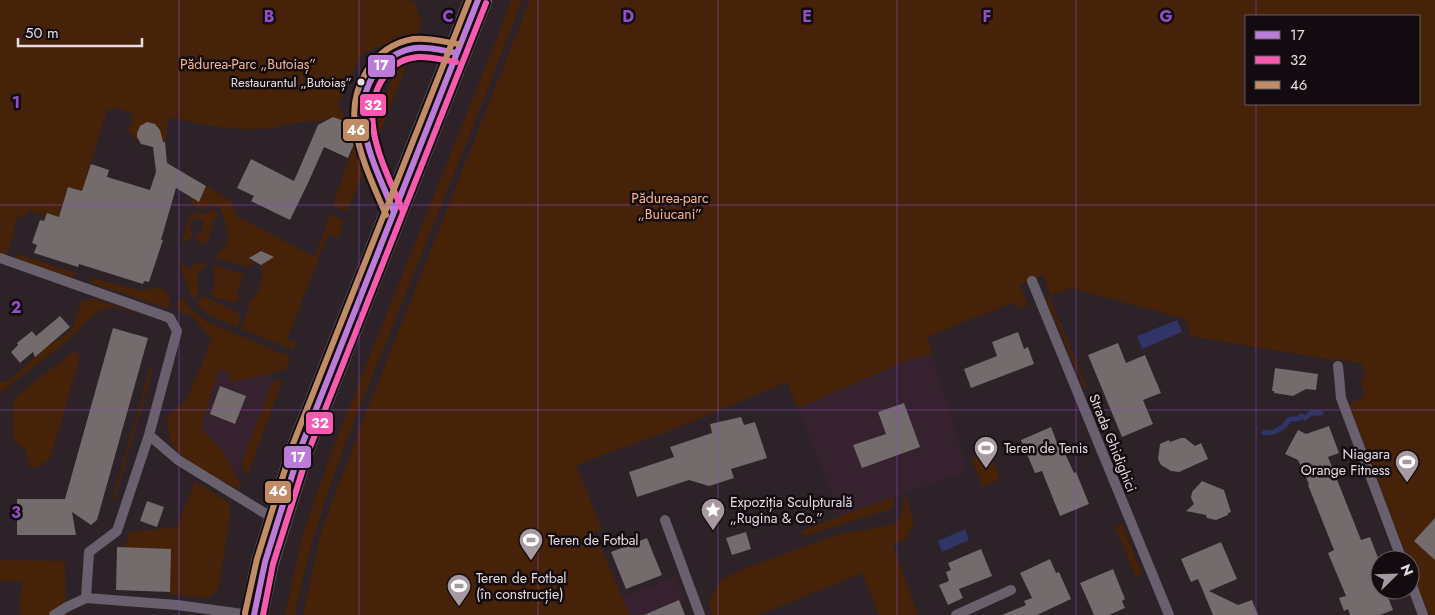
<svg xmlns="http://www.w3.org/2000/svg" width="1435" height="615" font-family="Jost,sans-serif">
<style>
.built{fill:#36222e}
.green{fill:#462308;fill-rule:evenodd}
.water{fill:#303467}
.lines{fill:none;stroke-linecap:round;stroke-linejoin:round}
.stream{stroke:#303467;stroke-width:5}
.building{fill:#746b6c}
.service{stroke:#69606e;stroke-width:10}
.primary{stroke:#6c606e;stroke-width:28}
.bus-1-casing{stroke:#120b0f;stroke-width:10}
.bus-2-casing{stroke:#120b0f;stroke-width:10}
.bus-3-casing{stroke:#120b0f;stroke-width:10}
.bus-1{stroke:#bd7bd9;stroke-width:6}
.bus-2{stroke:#f75aaf;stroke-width:6}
.bus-3{stroke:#c18c65;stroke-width:6}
.grid{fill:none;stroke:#914fc6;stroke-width:1;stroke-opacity:0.55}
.bus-dot{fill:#e7dbe1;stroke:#120b0f;stroke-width:2}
.labels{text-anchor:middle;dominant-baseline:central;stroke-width:5;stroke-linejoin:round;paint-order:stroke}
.bus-label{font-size:13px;fill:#e7dbe1;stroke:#120b0f;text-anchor:end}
.park-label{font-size:14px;fill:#fbb689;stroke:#120b0f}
.street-label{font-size:14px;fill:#e7dbe1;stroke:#120b0f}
.poi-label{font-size:14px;fill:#e7dbe1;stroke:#120b0f;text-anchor:start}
.grid-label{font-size:16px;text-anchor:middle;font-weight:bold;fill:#914fc6;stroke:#120b0f;stroke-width:5;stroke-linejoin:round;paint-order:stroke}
.line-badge{stroke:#120b0f;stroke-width:2}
.badge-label{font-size:14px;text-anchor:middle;font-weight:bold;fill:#fff}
</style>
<rect width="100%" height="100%" fill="#2c2227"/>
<path class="built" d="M932 354 968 472 840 516 798 408 913 358Z
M219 369 228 373 233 382 273 373 272 383 236 475 224 453 201 428Z
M675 577 686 602 682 605 687 615H630L621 597Z"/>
<path class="green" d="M0 0H408L415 3 422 23 419 33 363 53 338 104 363 156 365 169 347 212 337 208 333 204 355 143 347 139 350 132 347 121 333 117C320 124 316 120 303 122 293 122 283 126 272 128 238 132 202 125 169 117L165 142 159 141C166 126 148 116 138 129V142L127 129 132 124 130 117 134 114 118 108 107 111 82 191 68 187 59 217 47 213 45 216 28 210 26 217 19 216 15 222 13 237 6 256 0 254Z
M511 0H522C479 114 432 227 387 340 350 430 313 519 295 615H285L302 537 333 448 499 33Z
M530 0H1435V615H1429L1410 566V560H1408L1349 404 1362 398 1364 395 1361 381 1364 377 1362 363 1321 358 1191 336 1185 319 1071 288 1049 296 1087 387 1084 388 1047 300 1050 292 1043 275 1020 285 1028 305 1018 309 1014 302 927 337 932 354 913 358 798 408 787 382 666 432 576 465 602 529 594 532 630 615H303L322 529 363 420ZM1246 16H1419V104H1246Z
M408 61 380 133 375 119 399 64Z
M206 186 231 201 238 217 315 257 330 214 344 220 338 238 328 235 287 339 296 343 293 350 241 329 246 315 249 311 248 303C259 294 265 279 261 265L268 261 267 254 261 251 254 255 255 262 248 267 217 258 219 252 226 248 229 237 224 217 220 209 211 204 202 210 191 204 190 196 199 201Z
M212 209 215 211 219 217 214 218 208 242 209 244 202 242 200 246 198 243 199 241 195 240 197 234 201 233 204 221 194 218 189 230 193 232 191 238H189L188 240 182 242 190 216 193 217 195 211 204 215Z
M17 254 76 273 71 277 16 259Z
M177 258 181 263 180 265 190 269 196 263H204L206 268 203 267C196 274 197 285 199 294L192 299Z
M215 265 244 275 237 290 239 299 236 302 215 298 210 295C219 282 212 278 215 265Z
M92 278 143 291 146 289 161 288 168 293 170 304 168 308 91 283Z
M203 296 237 312 241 318 237 327C222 321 207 316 196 303Z
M182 297 193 311 209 323 291 357 286 370 232 382 228 373 219 369 201 428 224 453 242 487 238 489C221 480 190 467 178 453 169 443 167 429 167 416L186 401 212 340 192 316 178 311 177 304Z
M91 298 156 318 114 307 101 310 87 321 76 334 0 393V382L8 381 49 345 72 331 82 300 90 301Z
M73 352H76L80 356 79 360 51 457C46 463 37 469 29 467L25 449 15 442 13 437V404L18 395Z
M150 369H153L115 499 112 501Z
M283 379 247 477 241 464 272 383Z
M989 452 1000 479 983 487 971 459Z
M195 481 227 502 231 509 219 585 216 592 208 598 169 594 170 592 125 548 130 532 177 527Z
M905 494 914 522 906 539 893 545 918 615H879L862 573 758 615H712L709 606 711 597 721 580 743 569 839 534 893 525 900 518Z
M894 497 893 507 889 510 803 536 801 531 840 516Z
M1122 524 1142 574 1136 577 1115 527Z
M0 560 65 561 66 614 77 615H19L22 581H0Z"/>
<path class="water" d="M1177 320 1182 332 1142 349 1137 336Z
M965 529 969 540 942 552 938 541Z"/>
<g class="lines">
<path class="stream" d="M1264 433 1274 432 1283 427 1290 419H1297L1302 416 1305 418 1311 413H1321"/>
</g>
<path class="building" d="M333 117 347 122 354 144 348 158 324 147 308 183 290 220 251 201 254 196 237 188 251 159 294 181 318 125Z
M147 122 155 124 160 130 163 142H165L167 163 206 186 199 202 176 188 161 240H163L149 282 144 281 143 284 79 264 78 267 34 253 37 245 32 243 40 220 44 221 47 213 59 217 68 187 82 191 91 164 109 170 107 177 150 190 156 172 153 147 141 144 137 137V133L140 126Z
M261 251 274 257 261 265 249 258Z
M60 316 70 327 35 357 33 352 20 363 11 352 18 345 17 343 32 331 36 336Z
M113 328 148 338 97 520 91 525 72 512 76 535H17V499H65Z
M1018 332 1024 349 1028 347 1034 364 971 388 964 369 997 356 992 342Z
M1118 343 1126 363 1145 355 1161 393 1143 400 1153 424 1122 437 1088 355Z
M1275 368 1318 374 1316 390 1306 389 1293 396 1274 393V391H1272Z
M220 386 246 396 235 424 210 414Z
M904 403 920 447 862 468 853 445 886 434 878 412Z
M741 417 744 425 755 422 767 458 731 469 734 478 709 486 689 480 637 497 629 472 674 457 670 447 712 433 710 424Z
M1329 426 1339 453 1328 457 1361 540 1370 537 1380 563V590H1385L1393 610 1380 615H1350L1348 609 1344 611 1339 598 1346 596 1328 553 1334 550 1308 485 1309 484 1298 460 1285 454 1298 430 1306 434Z
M1051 427 1059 448 1062 447 1074 473 1076 472 1089 504 1060 516 1042 471 1035 473 1021 440Z
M1181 438H1185L1195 446 1201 443 1208 459 1179 472 1171 471 1161 465 1158 459 1160 444 1169 440 1170 442Z
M1202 481 1224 490 1231 512 1228 513V515L1216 520 1207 518 1206 515 1186 511 1194 504 1191 498 1192 492Z
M147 501 164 507 157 527 140 521Z
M1435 518V560L1414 541Z
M746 532 751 549 732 555 726 538Z
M647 538 662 575 626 589 611 552Z
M1221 542 1237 579 1209 591 1238 605 1252 600 1258 615H1213L1198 579 1191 582 1181 559Z
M117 547 171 549 170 592 116 590Z
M981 549 992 576 959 589 963 598 948 605 939 585 949 581 946 572 951 570 948 563Z
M1050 559 1056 573 1059 572 1071 599 1037 615H1002L1026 605 1024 601 1032 598 1020 573Z
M1113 569 1125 599 1122 601 1125 608 1109 615H1094L1080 583Z
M679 600 685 615H644Z"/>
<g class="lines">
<path class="service" d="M391 204C380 176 365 147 363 116 363 112 364 109 365 105 369 77 384 53 413 49 427 47 442 50 456 53
M0 258 170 318 177 331 149 435 178 460 276 520
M1032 281 1169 615
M1338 366 1341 398 1402 560
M149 435 117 531 89 552 86 598 177 605 250 615
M665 520 700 615
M1410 580 1423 615
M54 615 67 607 86 598
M956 615 1011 590"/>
<path class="primary" d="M254 615 265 562 301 447 478 0"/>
<defs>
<path id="bus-1" d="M394 212C377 170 343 110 379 68 389 57 401 50 415 48 429 46 444 51 457 53
M254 615 265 562 301 447 478 0"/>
<path id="bus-2" d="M402 209C385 168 353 112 388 72 395 63 406 58 418 57 430 56 443 60 456 62
M263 615 273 564 309 450 486 3"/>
<path id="bus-3" d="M386 215C374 187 359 156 355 125 350 87 373 46 413 39 428 37 444 42 458 44
M245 613 257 559 293 444 469 0"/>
</defs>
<use href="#bus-1" class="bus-1-casing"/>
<use href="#bus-2" class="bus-2-casing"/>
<use href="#bus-3" class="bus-3-casing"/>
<use href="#bus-1" class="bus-1"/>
<use href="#bus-2" class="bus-2"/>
<use href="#bus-3" class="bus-3"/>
</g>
<path class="grid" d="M179 0V615M359 0V615M538 0V615M718 0V615M897 0V615M1076 0V615M1256 0V16M1256 104V615M0 205H1435M0 410H1435"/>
<defs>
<symbol id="stadium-pin" viewBox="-11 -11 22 30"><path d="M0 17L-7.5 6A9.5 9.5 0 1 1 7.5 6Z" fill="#a69aa0" stroke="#120b0f"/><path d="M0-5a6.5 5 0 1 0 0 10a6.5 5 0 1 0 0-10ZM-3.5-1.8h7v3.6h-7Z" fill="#fff"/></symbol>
<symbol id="sight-pin" viewBox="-11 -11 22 30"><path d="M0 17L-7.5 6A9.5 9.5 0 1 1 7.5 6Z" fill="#a69aa0" stroke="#120b0f"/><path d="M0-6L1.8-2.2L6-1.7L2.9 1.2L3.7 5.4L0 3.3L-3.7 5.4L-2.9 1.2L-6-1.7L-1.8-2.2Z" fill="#fff"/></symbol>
</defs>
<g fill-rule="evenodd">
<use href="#stadium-pin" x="972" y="434" width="28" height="38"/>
<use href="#stadium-pin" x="1393" y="448" width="28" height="38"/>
<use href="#sight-pin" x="699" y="496" width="28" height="38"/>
<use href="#stadium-pin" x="517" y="526" width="28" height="38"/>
<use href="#stadium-pin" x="445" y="572" width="28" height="38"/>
</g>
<circle class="bus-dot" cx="361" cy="82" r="4.5"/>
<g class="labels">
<g class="bus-label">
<text x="352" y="82">Restaurantul „Butoiaș”</text>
</g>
<g class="park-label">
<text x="248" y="64">Pădurea-Parc „Butoiaș”</text>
<text x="670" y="198">Pădurea-parc<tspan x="670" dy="16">„Buiucani”</tspan></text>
</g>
<g class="street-label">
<text transform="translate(1113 443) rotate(68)">Strada Ghidighici</text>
</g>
<g class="poi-label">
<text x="1004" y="448">Teren de Tenis</text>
<text x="1390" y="454" text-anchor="end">Niagara<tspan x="1390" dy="16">Orange Fitness</tspan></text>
<text x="730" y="502">Expoziția Sculpturală<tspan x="730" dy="16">„Rugina &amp; Co.”</tspan></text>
<text x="548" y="540">Teren de Fotbal</text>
<text x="476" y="578">Teren de Fotbal<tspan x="476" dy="16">(în construcție)</tspan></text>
</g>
</g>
<g class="grid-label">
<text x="269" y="22">B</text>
<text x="448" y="22">C</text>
<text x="628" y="22">D</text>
<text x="807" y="22">E</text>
<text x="987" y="22">F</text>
<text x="1166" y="22">G</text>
<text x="16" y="108">1</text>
<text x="16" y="313">2</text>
<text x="16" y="518">3</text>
</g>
<g class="line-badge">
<rect x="367" y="54" width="29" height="24" rx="5" fill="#bd7bd9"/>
<rect x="359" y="93" width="28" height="24" rx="5" fill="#f75aaf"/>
<rect x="342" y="118" width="28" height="24" rx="5" fill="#c18c65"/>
<rect x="305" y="411" width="29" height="24" rx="5" fill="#f75aaf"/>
<rect x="283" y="445" width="29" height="24" rx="5" fill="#bd7bd9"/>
<rect x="264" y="480" width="28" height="24" rx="5" fill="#c18c65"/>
</g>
<g class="badge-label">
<text x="381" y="70">17</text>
<text x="373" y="110">32</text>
<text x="356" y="135">46</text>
<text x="320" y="428">32</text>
<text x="298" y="462">17</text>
<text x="278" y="496">46</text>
</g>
<rect x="1245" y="15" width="175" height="90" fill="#120b0f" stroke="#675e63"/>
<rect x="1255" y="31" width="25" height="8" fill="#bd7bd9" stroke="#675e63"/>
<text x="1290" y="40" font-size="15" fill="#e7dbe1">17</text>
<rect x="1255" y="56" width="25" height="8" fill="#f75aaf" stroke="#675e63"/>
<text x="1290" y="65" font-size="15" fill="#e7dbe1">32</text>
<rect x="1255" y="81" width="25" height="8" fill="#c18c65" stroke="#675e63"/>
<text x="1290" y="90" font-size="15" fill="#e7dbe1">46</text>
<g transform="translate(1395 575) rotate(67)"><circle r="24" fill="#120b0f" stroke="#675e63"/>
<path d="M0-4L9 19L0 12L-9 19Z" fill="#a69aa0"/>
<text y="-8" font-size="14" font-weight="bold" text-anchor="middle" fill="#e7dbe1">N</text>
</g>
<path d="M18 38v8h124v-8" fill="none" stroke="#e7dbe1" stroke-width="2.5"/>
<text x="25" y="38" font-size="15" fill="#e7dbe1" stroke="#120b0f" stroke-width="4" paint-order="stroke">50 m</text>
</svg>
